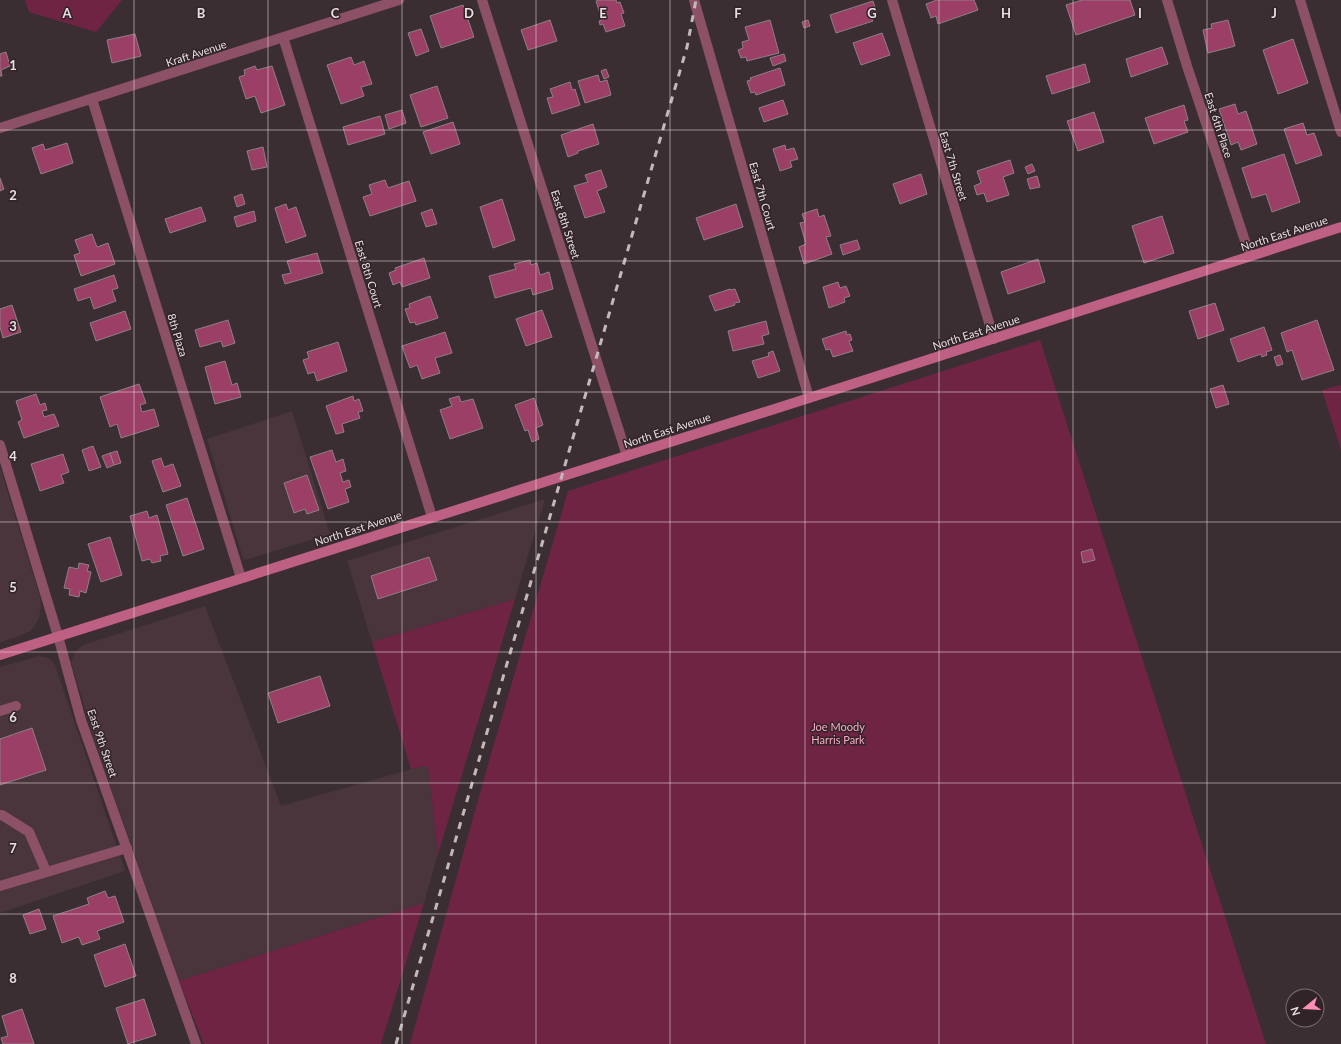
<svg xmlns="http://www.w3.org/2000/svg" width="1341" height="1044" font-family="Lato,sans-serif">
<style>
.built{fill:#49353b}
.green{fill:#6f2444}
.building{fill:#9b3f66;stroke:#8f7f84}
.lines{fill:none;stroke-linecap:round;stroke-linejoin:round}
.service{stroke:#8d5167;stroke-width:10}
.minor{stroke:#8d5167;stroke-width:10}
.secondary{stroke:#be5f84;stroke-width:10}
.rail{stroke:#c3b9bc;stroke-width:3;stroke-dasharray:7 7;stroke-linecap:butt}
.grid{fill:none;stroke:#e9e0e2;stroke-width:1;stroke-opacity:0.55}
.labels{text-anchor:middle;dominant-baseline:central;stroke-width:3;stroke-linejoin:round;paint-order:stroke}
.street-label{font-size:11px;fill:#e9e0e2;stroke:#312428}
.park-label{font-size:11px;fill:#f8acc7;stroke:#312428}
.grid-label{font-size:13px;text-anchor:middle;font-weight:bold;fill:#e9e0e2;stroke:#312428;stroke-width:3;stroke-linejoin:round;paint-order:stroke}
</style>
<rect width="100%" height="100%" fill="#3b2e32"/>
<path class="built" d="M292 411 330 534 245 560 243 558 241 552 207 439Z
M0 467 40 597 41 606 39 618 34 627 30 631 17 637 0 642Z
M545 499 515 599 372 642 347 561Z
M205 606 281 806 426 765 428 767 438 854 424 903 179 981 96 745 71 662 75 652 83 645Z
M39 656 48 658 53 662 56 668 125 871 0 913V667Z"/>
<path class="green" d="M25 0H122L96 32 29 12Z
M1040 340 1266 1044H410L489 761 568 491Z
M1341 385V450L1322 390Z
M515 599 438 854 428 767 426 766 411 769 372 642Z
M424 903 381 1044H204L179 981Z"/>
<path class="building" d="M598 0H616L617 3 620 2 624 13 621 14 625 26 606 32 603 24 600 25 599 21 602 20 596 1Z
M937 0H974L978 10 938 24 936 16 931 18 926 4Z
M1082 0H1130L1135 15 1076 35 1066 5Z
M873 1 877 14 871 16 873 21 836 33 830 15Z
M463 5 474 37 441 48 430 16Z
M550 20 557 41 528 50 521 30Z
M770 20 779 53 747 61 746 57 741 58 738 50 743 48 742 42 749 40 745 27Z
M808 20 810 26 804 28 802 22Z
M1228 20 1235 46 1208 53 1203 30 1212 28 1211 24Z
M421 29 429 51 416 56 408 33Z
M882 33 890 55 861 65 853 43Z
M135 34 141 56 112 63 107 40Z
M1293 39 1308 83 1278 94 1263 50Z
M1162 47 1168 64 1131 77 1126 59Z
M6 52 10 66 1 70 2 76H0V54Z
M784 54 786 61 773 66 770 58Z
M351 57 354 65 364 61 372 84 361 87 364 96 341 104 327 65Z
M1085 64 1090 82 1052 94 1046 76Z
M255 66 257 70 272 66 285 105 261 113 255 96 246 99 239 77 245 75 244 70Z
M780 68 785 85 756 95 755 92 751 93 747 81 751 80 750 78Z
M606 69 609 77 604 79 601 71Z
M598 75 600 82 607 80 611 95 585 103 578 81Z
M570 82 572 90 575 89 580 105 552 114 547 98 553 97 550 89Z
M437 86 448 118 421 127 410 95Z
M783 100 788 114 764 122 759 108Z
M1235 104 1238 114 1246 111 1257 144 1241 150 1238 142 1231 145 1219 109Z
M1184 105 1188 120 1184 121 1188 132 1154 144 1145 118Z
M402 110 406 123 389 129 385 115Z
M1094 112 1104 142 1078 151 1067 121Z
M380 116 385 134 348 145 343 127Z
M453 122 460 144 431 154 423 132Z
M1303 123 1307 135 1314 133 1322 155 1296 164 1284 129Z
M593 124 599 144 578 151V153L568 157 561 135Z
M67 143 73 163 41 174 32 148 43 144 45 150Z
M785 145 786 150 794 148 798 159 790 161 792 167 780 171 773 149Z
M263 147 267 167 252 170 247 151Z
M1284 154 1300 202 1272 212 1266 194 1252 198 1242 168Z
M1010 160 1014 173 1003 177 1009 195 987 202 984 193 977 195 974 186 981 183 977 171Z
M1032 164 1035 171 1028 174 1025 167Z
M601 170 607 187 597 191 605 212 585 218 574 186 588 182 585 175Z
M921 174 927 194 900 204 893 184Z
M1037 176 1040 187 1030 189 1027 179Z
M0 178 4 189 0 191Z
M385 180 388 188 409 181 416 201 370 216 363 197 372 194 369 185Z
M242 194 245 204 237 207 234 197Z
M502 199 515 240 493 248 480 207Z
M286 204 288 210 296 207 306 236 286 243 275 208Z
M736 204 743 227 704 240 696 218Z
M201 207 206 221 170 233 165 219Z
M432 209 437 224 426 227 421 213Z
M817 209 819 217 824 215 831 236 826 237 832 254 804 264 799 247 806 244 800 223 805 222 802 214Z
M254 211 256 221 237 227 234 217Z
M1162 216 1174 253 1144 263 1132 226Z
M92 234 97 247 108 243 115 264 81 276 74 255 80 253 75 240Z
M857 240 860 249 843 255 840 245Z
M317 253 323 273 285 284 282 275 291 273 287 261Z
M424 258 430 278 402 287 400 282 393 285 389 273 396 270 395 268Z
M1038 259 1045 282 1008 294 1001 272Z
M530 260 531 265 537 263 540 275 549 272 553 289 533 295 531 288 495 298 489 276 516 269 514 264Z
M114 275 118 288 112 290 116 301 94 309 90 297 78 301 74 289Z
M838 282 840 288 846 286 850 296 844 298 845 302 829 308 823 287Z
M730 289V290L735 289 740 302 734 303 735 305 715 311 709 296Z
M430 296 438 318 416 325 415 322 410 323 405 309 410 308 409 304Z
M1215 303 1224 330 1198 339 1189 311Z
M12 305 21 332 3 338 0 327V309Z
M542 310 552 337 526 346 516 319Z
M125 311 131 329 96 341 90 323Z
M228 320 235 343 223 347 221 341 200 347 195 330Z
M1317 320 1334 370 1302 380 1292 350 1287 352 1281 333Z
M766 321 769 334 762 336 764 344 733 351 728 331Z
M1264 327 1272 350 1266 352 1267 355 1262 357 1261 354 1238 362 1230 339Z
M846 331 847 335 850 334 852 340 849 341 853 351 833 357 830 349 826 350 822 339Z
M445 332 452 353 435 358 440 373 422 379 417 365 410 368 402 346Z
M338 342 347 371 317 381 314 372 308 374 303 360 309 358 307 352Z
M773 351 780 371 758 378 752 361 769 356 768 353Z
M1280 355 1283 364 1277 366 1274 357Z
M225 361 232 385 237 383 241 397 215 404 205 367Z
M139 384 146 403 140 405 142 412 154 409 159 426 121 438 117 424 110 427 100 397Z
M1223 385 1229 404 1216 408 1210 389Z
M36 394 40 405 45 403 47 410 42 411 44 417 54 414 59 426 24 438 18 422 22 420 16 401Z
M353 396 354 401 359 399 363 411 358 412 360 418 342 424 344 432 336 434 326 406Z
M459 396 461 402 473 399 483 428 450 439 440 410 452 406 449 399Z
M534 398 543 425 536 428 539 439 532 442 528 430 525 431 515 405Z
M93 446 101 467 89 471 82 450Z
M332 450 336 462 343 459 346 471 340 473 343 482 349 480 351 487 345 489 349 502 328 509 310 457Z
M117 451 121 463 114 465 110 453Z
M110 453 114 465 107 468 102 456Z
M63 454 69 472 61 475 64 483 40 491 31 464Z
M161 458 164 467 173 464 181 486 163 492 152 461Z
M307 475 319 510 307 514 305 509 294 513 284 483Z
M187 498 204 549 183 556 166 505Z
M147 511 149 518 157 515 168 554 160 556 161 561 152 563 150 559 142 561 130 516Z
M110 537 122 575 101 582 88 544Z
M1092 549 1095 560 1083 563 1081 552Z
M429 557 437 580 378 599 371 576Z
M79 563 89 565 87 571 91 572 86 593 80 591 79 597 69 595 70 589 64 588 69 567 78 569Z
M320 676 330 706 278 723 268 693Z
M32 728 46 770 0 785V739Z
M105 891 108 898 115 896 124 922 97 931 100 939 82 945 79 937 62 943 53 916 89 904 87 898Z
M39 909 46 929 30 934 23 915Z
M125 944 136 976 105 987 94 955Z
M144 999 156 1035 128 1044 116 1008Z
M22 1009 34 1044H3L1 1038 8 1036 2 1016Z"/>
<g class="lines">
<path class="service" d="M0 711 16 706
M0 815H2L29 832 46 871
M0 886 127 848"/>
<path class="minor" d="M482 0 627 456
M694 0 809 398
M892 0 994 339
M1167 0 1187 66 1250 256
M1300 0 1341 132
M283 37 432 517
M92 99 241 578
M0 128 399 0
M0 445 58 636 81 720 196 1044"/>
<path class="secondary" d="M0 655 809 398 1341 227"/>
<path class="rail" d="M396 1044 687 47 696 0"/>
</g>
<path class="grid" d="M134 0V1044M268 0V1044M402 0V1044M536 0V1044M670 0V1044M805 0V1044M939 0V1044M1073 0V1044M1207 0V1044M0 130H1341M0 261H1341M0 392H1341M0 522H1341M0 652H1341M0 783H1341M0 914H1341"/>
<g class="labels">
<g class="street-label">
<text transform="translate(196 53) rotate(-18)">Kraft Avenue</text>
<text transform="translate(1219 125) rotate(72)">East 6th Place</text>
<text transform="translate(954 166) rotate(73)">East 7th Street</text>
<text transform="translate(763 196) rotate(74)">East 7th Court</text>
<text transform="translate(566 224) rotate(72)">East 8th Street</text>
<text transform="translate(1284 233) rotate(-18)">North East Avenue</text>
<text transform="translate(369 274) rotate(73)">East 8th Court</text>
<text transform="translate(976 332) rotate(-18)">North East Avenue</text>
<text transform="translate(178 335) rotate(73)">8th Plaza</text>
<text transform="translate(667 430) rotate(-18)">North East Avenue</text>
<text transform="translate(358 528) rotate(-18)">North East Avenue</text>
<text transform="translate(103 743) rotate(71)">East 9th Street</text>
</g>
<g class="park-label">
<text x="838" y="726">Joe Moody<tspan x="838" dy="13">Harris Park</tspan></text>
</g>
</g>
<g class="grid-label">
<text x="67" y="18">A</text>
<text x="201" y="18">B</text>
<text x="335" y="18">C</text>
<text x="469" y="18">D</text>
<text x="603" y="18">E</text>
<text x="738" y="18">F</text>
<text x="872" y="18">G</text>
<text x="1006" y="18">H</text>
<text x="1140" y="18">I</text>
<text x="1274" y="18">J</text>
<text x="13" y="70">1</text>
<text x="13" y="200">2</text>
<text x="13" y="331">3</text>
<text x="13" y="461">4</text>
<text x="13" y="592">5</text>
<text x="13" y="722">6</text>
<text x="13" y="853">7</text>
<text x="13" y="983">8</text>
</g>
<g transform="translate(1305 1008) rotate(252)"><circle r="19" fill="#312428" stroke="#7b6f72"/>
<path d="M0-3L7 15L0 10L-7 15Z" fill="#ff8eb9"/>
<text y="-6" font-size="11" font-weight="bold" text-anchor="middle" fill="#e9e0e2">N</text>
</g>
</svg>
